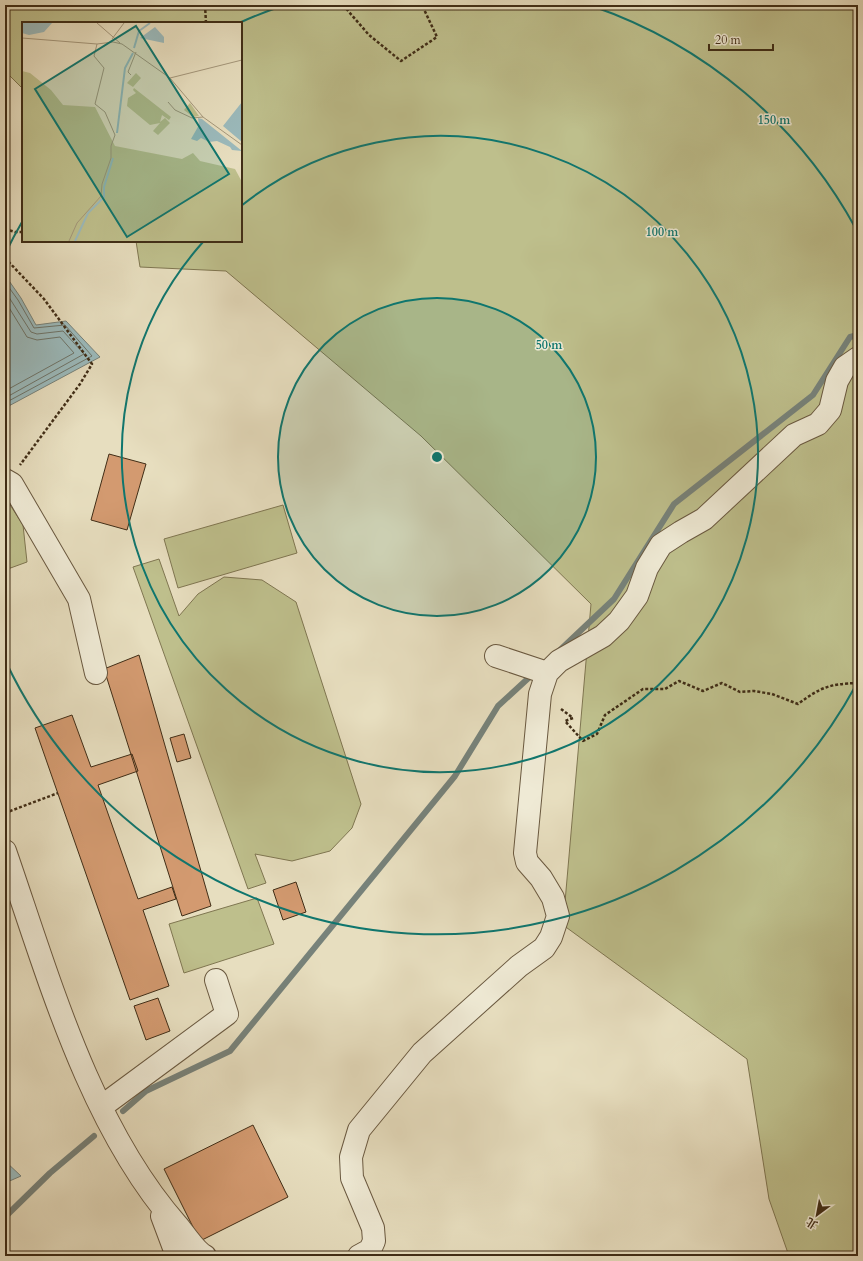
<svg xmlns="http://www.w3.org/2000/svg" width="863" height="1261" font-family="Cardo,'Noto Serif TC',serif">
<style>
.green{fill:#bebf8c;stroke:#7f7651}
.water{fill:#9bbabc;stroke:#77827a}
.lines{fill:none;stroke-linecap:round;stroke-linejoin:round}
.shore{stroke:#6e7469;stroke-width:1}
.stream{stroke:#77827a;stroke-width:6}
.building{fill:#d39a70;stroke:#402d16}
.minor-casing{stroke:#6a5940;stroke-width:24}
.path{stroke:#402d16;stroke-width:2.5;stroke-dasharray:3 2;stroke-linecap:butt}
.minor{stroke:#efead5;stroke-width:22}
.ring{fill:none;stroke:#0f766e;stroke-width:2}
.inset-river{fill:none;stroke:#9bbabc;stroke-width:2}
.inset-road{fill:none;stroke:#a4977b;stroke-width:1}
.view{fill:#0f766e;fill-opacity:0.15;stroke:#0f766e;stroke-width:2}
.inset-edge{fill:none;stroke:#402d16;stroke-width:2}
.centre{fill:#0f766e;stroke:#efead5;stroke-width:2}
.ring-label{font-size:12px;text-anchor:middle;font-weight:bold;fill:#0f766e;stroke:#efead5;stroke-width:3;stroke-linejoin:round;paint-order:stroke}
</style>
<rect width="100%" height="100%" fill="#e7debf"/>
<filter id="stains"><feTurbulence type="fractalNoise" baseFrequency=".005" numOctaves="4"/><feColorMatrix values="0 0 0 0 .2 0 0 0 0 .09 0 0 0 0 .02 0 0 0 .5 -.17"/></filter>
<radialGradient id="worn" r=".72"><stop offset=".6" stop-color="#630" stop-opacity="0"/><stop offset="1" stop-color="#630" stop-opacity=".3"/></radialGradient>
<path class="green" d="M5 5H858V1256H789L769 1199 747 1059 563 925 591 604 421 436 226 271 140 267 136 241H241V23H23V89L5 71Z
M5 497 23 525 27 562 5 570Z
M283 505 297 553 178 588 164 539Z
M159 559 179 616 198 594 224 577 262 580 296 602 361 804 352 828 330 851 292 861 255 854 266 883 248 889 133 567Z
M257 898 274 944 184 973 169 924Z"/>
<path class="water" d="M5 275 21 298 36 325 66 321 100 357 5 408Z
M5 1161 21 1176 5 1183Z"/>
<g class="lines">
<path class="shore" d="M5 282 18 300 34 328 65 325 92 356 5 403
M5 291 31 332 37 334 63 331 84 354 5 398
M5 301 27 337 37 340 60 337 74 353 5 391"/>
<path class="stream" d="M559 651 614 599 674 504 813 395 850 337 858 335
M123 1111 146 1091 230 1051 455 776 498 706 534 673
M5 1217 50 1173 94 1136"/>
</g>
<path class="building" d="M109 454 146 464 127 530 91 520Z
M139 655 211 906 182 916 104 669Z
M72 715 91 767 132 754 138 771 98 785 138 899 172 887 176 899 143 910 169 986 130 1000 35 728Z
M184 734 191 758 177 762 170 738Z
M296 882 306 912 283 920 273 890Z
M158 998 170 1031 146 1040 134 1006Z
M253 1125 288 1197 200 1241 164 1169Z"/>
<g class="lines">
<defs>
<path id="minor" d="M5 480 12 484 79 599 96 673
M496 656 547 673
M5 851C48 975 89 1125 177 1225 184 1233 196 1252 205 1256
M101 1107 227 1014 216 980
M162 1216 177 1256
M359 1256 370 1250 374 1241 373 1228 352 1178 351 1157 359 1130 422 1053 519 966 544 948 551 937 558 916 553 898 541 878 527 862 525 853 540 694 547 673 559 661 603 636 619 621 637 596 647 568 661 545 681 532 704 519 794 435 818 424 830 410 837 381 845 367 858 358"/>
</defs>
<use href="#minor" class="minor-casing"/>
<path class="path" d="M205 5 206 23
M343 5 369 35 401 61 437 37 422 5
M5 229 15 232H23
M5 258 44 299 92 364 80 384 20 465
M561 709 573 718 565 721 583 741 597 734 605 715 643 689H665L679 681 703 691 722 683 740 692 754 691 772 694 798 704C821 687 829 684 858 683
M5 813 58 793"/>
<use href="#minor" class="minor"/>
</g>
<circle cx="437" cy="457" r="159" fill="#0f766e" fill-opacity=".12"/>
<g class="ring">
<circle cx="437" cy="457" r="159"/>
<path d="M241 206A318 318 0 1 1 203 242"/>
<path d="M856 685A477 477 0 0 1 6 662M6 252A477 477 0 0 1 22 222M239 23A477 477 0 0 1 282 6M592 6A477 477 0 0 1 856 229"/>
</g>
<g transform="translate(22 22)">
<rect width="220" height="220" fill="#e7debf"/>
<path d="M0 49 8 51 29 68 41 83 73 85 93 124 160 137 171 131 178 139 213 147 220 160V219H0ZM114 51 119 56 111 65 105 61ZM112 66 149 95 147 98 140 93 138 100 143 96 148 101 136 113 131 109 138 101 128 103 105 84 106 76 114 71 111 68ZM168 81 177 94 171 95 162 88Z" fill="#bebf8c"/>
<path d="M0 1H30L22 10 7 13 0 11ZM133 5 142 15V21L118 16ZM220 80V120L201 104ZM176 96 180 97 220 129 210 128 208 125 195 119 187 120 179 116 175 119 169 117 177 103Z" fill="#9bbabc"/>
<path class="inset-river" d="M112 26 117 9 128 1M95 111 103 46 111 31M53 219 66 191 82 175V165L91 136"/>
<path class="inset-road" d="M75 1 98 21M0 16 75 22 91 20 100 22 148 56 181 95 220 123M90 17 102 1M109 53 106 50 114 30M148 56 220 38M146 80 153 88 170 96 181 95M47 219 55 201 79 174 80 162 89 136V124L93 113 83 90 73 82 82 46 72 34 75 22"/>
<path class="view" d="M114 4 207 152 105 215 13 67Z"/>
<rect width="220" height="220" class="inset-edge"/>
</g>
<circle cx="437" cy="457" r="6" class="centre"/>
<g class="ring-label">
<text x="774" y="124">150 m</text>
<text x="662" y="236">100 m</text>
<text x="549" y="349">50 m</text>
</g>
<rect width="863" height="1261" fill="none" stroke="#e7debf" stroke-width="20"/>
<rect x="6" y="6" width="851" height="1249" fill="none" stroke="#402d16" stroke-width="2"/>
<rect x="10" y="10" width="843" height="1241" fill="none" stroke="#402d16"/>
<g transform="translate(817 1215) rotate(212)" stroke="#efead5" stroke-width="3" paint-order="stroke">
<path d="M0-3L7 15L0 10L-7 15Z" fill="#402d16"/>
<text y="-6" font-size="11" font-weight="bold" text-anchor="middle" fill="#402d16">北</text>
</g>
<path d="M709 44v6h64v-6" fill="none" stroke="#402d16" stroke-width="2"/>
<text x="715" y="44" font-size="12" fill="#402d16" stroke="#efead5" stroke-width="3" paint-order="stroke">20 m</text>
<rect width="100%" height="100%" filter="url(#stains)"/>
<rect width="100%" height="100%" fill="url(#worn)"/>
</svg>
